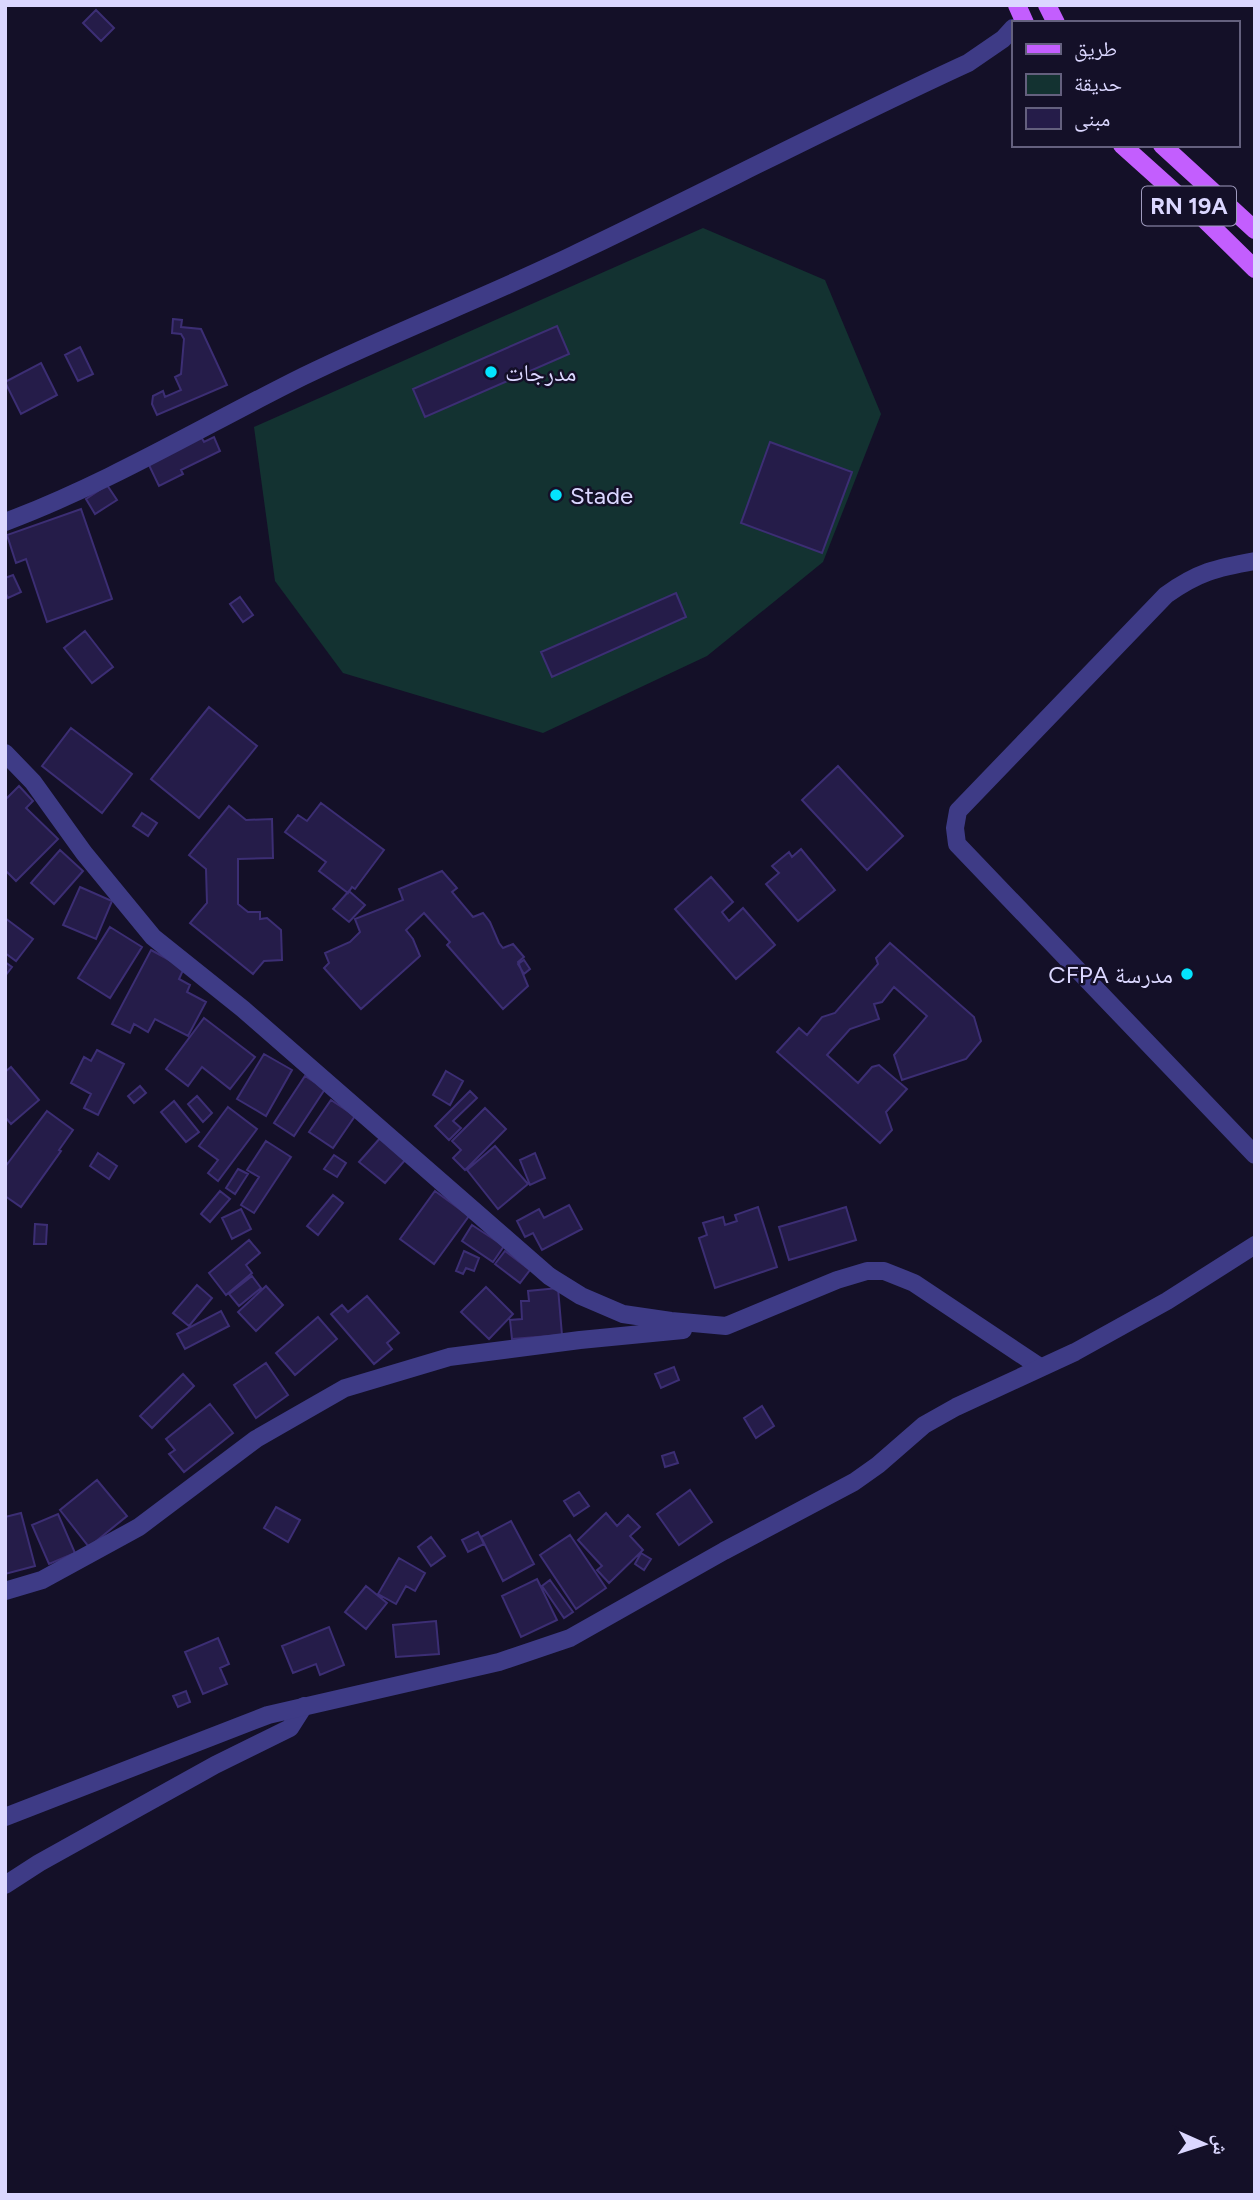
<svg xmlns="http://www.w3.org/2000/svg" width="1260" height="2200" font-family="Figtree,'Noto Naskh Arabic',sans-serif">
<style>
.green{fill:#133231}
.building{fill:#251c49;stroke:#3c2e74;stroke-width:2}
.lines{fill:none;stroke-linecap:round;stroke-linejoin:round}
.minor{stroke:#3e3b86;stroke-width:18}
.tertiary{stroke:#3e3b86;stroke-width:18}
.primary{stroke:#c35efe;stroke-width:18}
.poi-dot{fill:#04e4fe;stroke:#141028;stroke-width:2.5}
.labels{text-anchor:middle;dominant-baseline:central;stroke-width:5;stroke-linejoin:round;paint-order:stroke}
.shield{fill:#141028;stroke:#9f9bbe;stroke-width:2}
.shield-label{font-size:23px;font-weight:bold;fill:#dbd7ff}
.poi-label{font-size:24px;fill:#dbd7ff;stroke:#141028;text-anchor:start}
</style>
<rect width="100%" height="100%" fill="#141028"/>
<path class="green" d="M703 228 825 280 881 414 823 562 707 656 543 733 343 673 275 581 254 427Z"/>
<path class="building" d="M96 10 114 28 101 41 83 23Z
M173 319 182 320 181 327 201 329 227 385 157 415 152 404 153 396 163 391 165 397 181 390 175 377 181 374 184 339 181 334 172 333Z
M557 326 569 354 425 417 413 389Z
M80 347 93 374 78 381 65 355Z
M41 363 57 395 21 414 5 382Z
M200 435 204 442 214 437 220 451 181 470 183 474 159 486 147 461Z
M770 442 852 472 822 553 741 523Z
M107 485 117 500 95 514 86 499Z
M81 509 112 599 47 622 26 559 16 563 7 535Z
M13 575 21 592 8 598 5 592V578Z
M676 593 686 617 552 677 541 652Z
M240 597 253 615 243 622 230 604Z
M85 631 113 667 92 683 64 648Z
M209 707 257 746 199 818 151 779Z
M71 728 132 774 102 813 42 766Z
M838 766 903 836 867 870 802 800Z
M19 786 33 801 26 808 58 839 16 881 5 870V800Z
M321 803 384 850 355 889 352 887 348 893 319 871 326 862 285 832 298 815 307 821Z
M229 806 246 820 272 819 273 858 238 859V904L248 912H260V919L267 918 281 930 282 960 264 961 253 974 190 923 207 903 206 869 189 855Z
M142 813 157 823 148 836 133 826Z
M801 849 835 890 798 921 766 884 779 873 772 866 789 852 792 857Z
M60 850 83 871 54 904 31 883Z
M442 871 457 888 452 892 473 917 483 913 490 922 499 943 503 948 513 944 524 957 518 962 528 986 503 1009 447 945 450 942 424 913 406 930 413 939 420 956 361 1009 324 968 329 963 325 953 350 942 360 932 355 919 403 900 399 889Z
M711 877 733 902 722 912 729 921 743 908 775 945 736 979 675 909Z
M80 887 112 901 96 939 63 925Z
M349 891 365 905 349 922 333 909Z
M5 918 33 939 16 961 5 953Z
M110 927 142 947 110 998 78 978Z
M890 943 974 1017 981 1041 966 1059 902 1080 894 1055 927 1016 894 987 882 1002 874 1004 879 1019 850 1029 827 1055 858 1083 872 1067 879 1065 907 1089 886 1112 892 1130 880 1143 777 1052 799 1028 807 1035 822 1017 835 1013 878 964 876 958Z
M151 950 184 968 179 979 190 985 187 992 206 1002 188 1036 155 1019 148 1032 134 1024 130 1033 112 1024Z
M524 960 530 969 524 974 518 964Z
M5 962 12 967 5 976Z
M204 1018 255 1057 230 1089 202 1067 188 1086 166 1069Z
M97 1050 124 1064 98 1115 84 1108 91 1094 71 1083 84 1057 91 1061Z
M264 1054 292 1070 266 1116 237 1099Z
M11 1067 39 1100 11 1124 5 1117V1072Z
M446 1071 463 1081 450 1105 433 1095Z
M305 1076 325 1089 294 1136 274 1123Z
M140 1086 146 1093 134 1103 128 1096Z
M470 1091 477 1098 453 1121 461 1128 449 1140 435 1126Z
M197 1096 212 1113 203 1122 188 1104Z
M331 1100 355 1116 333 1148 309 1132Z
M174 1101 199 1132 186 1142 161 1112Z
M228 1107 257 1129 218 1181 208 1173 218 1160 199 1146Z
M485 1108 506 1129 465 1170 453 1158 461 1150 452 1141Z
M47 1111 73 1130 59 1150 61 1151 21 1207 5 1196V1167Z
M381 1137 406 1159 385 1183 359 1162Z
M266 1141 291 1157 254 1213 241 1205 259 1177 247 1170Z
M495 1146 528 1184 498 1209 467 1170Z
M98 1153 117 1166 109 1179 90 1166Z
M535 1153 545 1178 530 1185 520 1160Z
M334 1155 346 1163 337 1177 324 1169Z
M238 1169 248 1174 235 1194 226 1188Z
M220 1191 230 1199 210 1222 201 1214Z
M435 1191 469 1216 434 1264 400 1239Z
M333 1195 343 1203 318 1235 307 1226Z
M569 1205 582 1229 542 1250 533 1233 525 1237 517 1221 539 1209 544 1218Z
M758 1207 777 1267 715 1288 699 1238 707 1235 703 1223 723 1217 725 1225 737 1221 735 1215Z
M846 1207 856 1240 789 1260 779 1227Z
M241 1209 251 1229 232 1239 222 1218Z
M35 1224 47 1225 46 1244H34Z
M472 1225 504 1246 493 1262 462 1241Z
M249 1240 260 1253 246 1265 252 1273 226 1295 209 1273Z
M464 1251 479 1258 474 1271 466 1268 463 1274 456 1271Z
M505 1251 530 1270 520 1283 495 1264Z
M252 1276 261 1288 239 1306 229 1294Z
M197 1285 212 1298 189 1326 173 1313Z
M266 1286 283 1305 256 1331 238 1312Z
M486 1287 513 1314 489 1339 461 1312Z
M558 1288 562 1335 512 1339 510 1320 522 1319 521 1301H529L528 1291Z
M367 1296 399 1333 387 1343 392 1349 374 1364 331 1314 342 1305 348 1312Z
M221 1311 229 1326 185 1349 177 1334Z
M318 1317 337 1339 295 1375 276 1353Z
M266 1363 288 1395 256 1418 234 1385Z
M674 1367 679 1380 661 1388 655 1374Z
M183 1374 194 1386 152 1428 140 1416Z
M210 1404 233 1433 184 1472 169 1454 175 1450 166 1439Z
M762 1406 774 1426 756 1438 744 1418Z
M674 1452 678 1463 665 1467 662 1456Z
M97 1480 127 1516 89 1547 60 1510Z
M690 1490 712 1522 679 1545 657 1514Z
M579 1492 589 1506 574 1516 564 1501Z
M276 1507 300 1520 288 1542 264 1528Z
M21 1513 35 1566 5 1574V1517Z
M606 1513 617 1526 628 1515 640 1527 630 1536 643 1550 609 1583 597 1570 602 1566 578 1540Z
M58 1514 75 1553 49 1564 32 1525Z
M511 1521 534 1564 503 1581 481 1537Z
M478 1532 484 1544 468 1552 462 1540Z
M570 1535 606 1588 576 1609 540 1555Z
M431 1537 445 1556 431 1566 418 1547Z
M641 1553 651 1559 644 1570 635 1564Z
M399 1558 425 1573 415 1591 406 1586 396 1604 378 1594Z
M537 1579 557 1620 521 1637 502 1596Z
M550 1580 573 1612 564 1618 542 1586Z
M366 1586 387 1603 366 1629 345 1612Z
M436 1621 439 1654 396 1657 393 1625Z
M329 1627 344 1665 320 1675 316 1664 293 1673 282 1646Z
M218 1638 229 1664 220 1668 227 1684 203 1694 185 1652Z
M186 1691 190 1702 178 1707 173 1696Z"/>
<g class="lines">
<path class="minor" d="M5 522C109 483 205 425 304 376 392 333 484 298 573 255 705 192 835 124 968 63L1003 39 1013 28
M1255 561C1216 568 1198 572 1166 595L958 811 955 828 957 844 1255 1155
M5 753 33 782 84 853 153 937 243 1009 549 1276 581 1296 623 1314 671 1321 726 1326 837 1280 867 1271H884L914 1283 1040 1367
M5 1591 42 1580 139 1527 256 1439 345 1388 449 1357 580 1340 683 1330
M5 1885 39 1863 215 1765 290 1728 304 1706"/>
<path class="tertiary" d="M5 1817 268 1715 499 1662 570 1638 724 1551 854 1482 878 1465 924 1425 956 1407 1075 1352 1167 1301 1255 1245"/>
<path class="primary" d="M1017 5 1025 23
M1047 5 1056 23
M1122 145 1200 215 1255 269
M1162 145 1255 230"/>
</g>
<g class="poi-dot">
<circle cx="491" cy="372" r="7"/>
<circle cx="556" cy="495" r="7"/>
<circle cx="1187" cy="974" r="7"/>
</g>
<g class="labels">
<rect class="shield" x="1142" y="186.5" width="94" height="39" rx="5"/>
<g class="shield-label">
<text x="1189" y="206">RN 19A</text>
</g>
<g class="poi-label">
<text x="505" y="372">مدرجات</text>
<text x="570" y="495">Stade</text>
<text x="1173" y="974" text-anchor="end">CFPA مدرسة</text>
</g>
</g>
<rect width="1260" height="2200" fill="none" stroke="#dbd7ff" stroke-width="14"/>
<rect x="1012" y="21" width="228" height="126" fill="#141028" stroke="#64607e" stroke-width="2"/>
<rect x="1026" y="44" width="35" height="10" fill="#c35efe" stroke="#64607e" stroke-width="2"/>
<text x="1074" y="56" font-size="21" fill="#dbd7ff">طريق</text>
<rect x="1026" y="74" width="35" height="21" fill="#133231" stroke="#64607e" stroke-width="2"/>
<text x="1074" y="91" font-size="21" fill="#dbd7ff">حديقة</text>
<rect x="1026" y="108" width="35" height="21" fill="#251c49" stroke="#64607e" stroke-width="2"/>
<text x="1074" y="126" font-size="21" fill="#dbd7ff">مبنى</text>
<g transform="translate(1204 2144) rotate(93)" stroke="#141028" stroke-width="5" paint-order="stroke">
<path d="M0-5L12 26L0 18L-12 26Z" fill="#dbd7ff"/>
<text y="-10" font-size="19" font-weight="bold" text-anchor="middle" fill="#dbd7ff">ش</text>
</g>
</svg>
